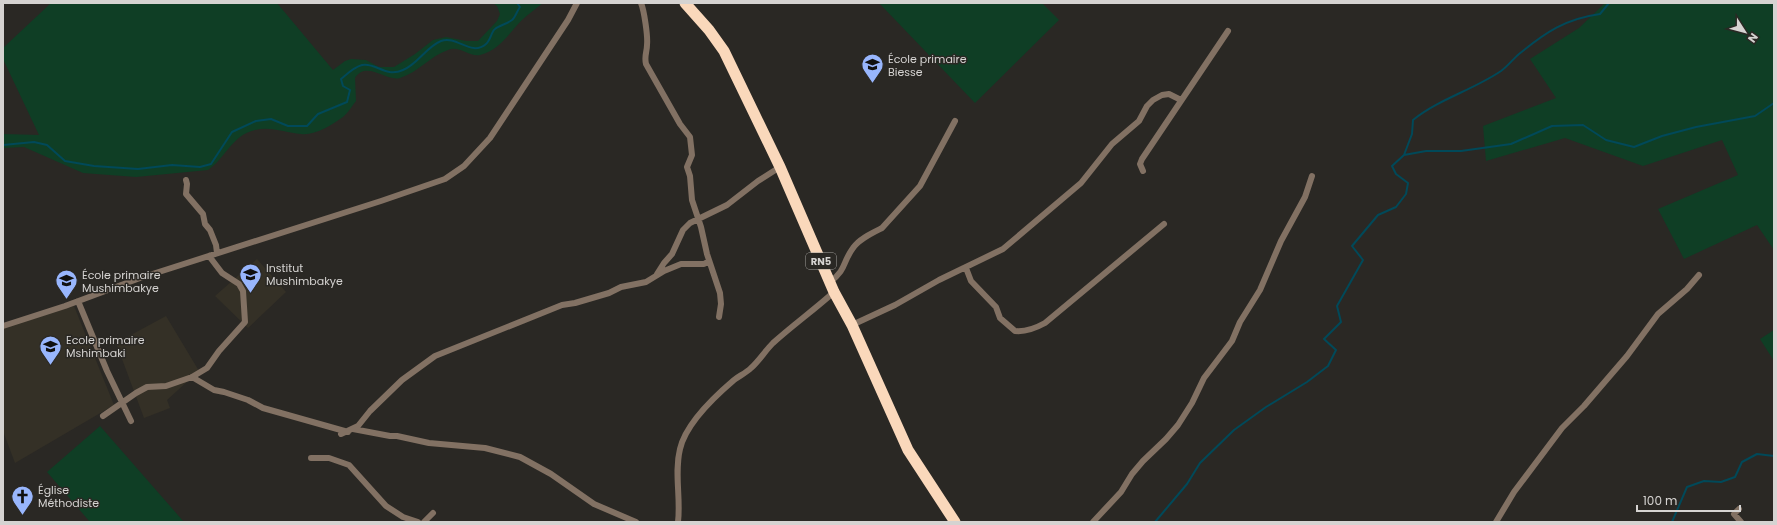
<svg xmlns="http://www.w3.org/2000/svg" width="1777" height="525" font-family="Poppins,sans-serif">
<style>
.built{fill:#343026}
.grass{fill:#0f3e25}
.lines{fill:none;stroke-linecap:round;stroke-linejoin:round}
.stream{stroke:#014959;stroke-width:2}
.street{stroke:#827163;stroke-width:6}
.highway{stroke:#fad8bb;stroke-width:11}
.labels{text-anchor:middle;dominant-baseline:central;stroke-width:3;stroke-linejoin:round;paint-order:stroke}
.shield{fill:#2a2824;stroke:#a2a09d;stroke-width:1}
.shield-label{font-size:10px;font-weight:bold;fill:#d5d3d1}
.poi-label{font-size:11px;fill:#d5d3d1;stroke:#2a2824;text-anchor:start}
</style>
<rect width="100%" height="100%" fill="#2a2824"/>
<path class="built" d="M257 259 286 292 248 328 215 296Z
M74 306 114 405 15 463 3 431V328Z
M166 316 199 371 167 400 170 408 144 418 116 343Z"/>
<path class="grass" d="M51 3H277L333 70 345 61 351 59 366 60 379 67H394L415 54 433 40 446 37 466 41H478L497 21 500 14 497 6 493 3H543C536 9 528 14 522 20 509 33 500 50 480 55 469 57 459 45 448 50 430 56 419 72 400 78 386 82 367 60 355 78L356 101C352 106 348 113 343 117 332 125 314 136 301 134 286 133 271 126 255 130 232 135 225 159 208 170L136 177 83 173 24 147 3 148V134L39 135 3 59V48Z
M879 3H1042L1059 20 975 103Z
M1605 3H1774V250L1757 225 1684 259 1658 209 1738 175 1722 140 1643 166 1565 138 1486 161 1483 126 1556 98 1530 59 1579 28Z
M1774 330V361L1760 339Z
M100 426 184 522H90L47 472Z"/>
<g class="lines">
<path class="stream" d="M3 145 34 142 47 145 65 161 94 166 138 169 172 165 200 167 211 164 232 132 256 121 271 119 288 126H307L318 114 347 102 350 90 343 86 341 79C347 74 354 67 362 65 376 62 385 78 403 70 418 64 426 47 441 41 457 35 471 57 486 44 491 40 491 32 495 29 500 25 507 24 512 20 515 18 517 11 520 7L517 3
M1404 155 1426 151H1461L1511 144 1552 126 1583 125 1606 140 1634 147 1662 136 1696 127 1755 116 1774 103
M1155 522 1187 484 1200 463 1234 430 1266 407 1307 382 1328 366 1336 350 1324 339 1341 322 1337 306 1363 260 1352 246 1378 215 1396 207 1406 194 1408 183 1396 174 1392 166 1404 155 1412 134 1413 120C1439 99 1473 90 1501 71 1508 66 1513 59 1519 54 1546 32 1565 19 1600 14L1609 3
M1672 522 1687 487 1704 481 1721 482 1735 477 1742 462 1757 454 1774 456"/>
<path class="street" d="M641 3C644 10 648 36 647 45 647 52 644 56 646 64L680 124 690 137 692 155 687 167 690 176 692 200 701 227 707 254 720 293 721 304 719 317
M1143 171 1140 164 1142 159 1228 31
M186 180 187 184 186 194 203 214 205 224 210 230 216 245 217 253
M966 268 971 281 996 307 1000 318 1015 331C1025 332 1036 328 1045 323L1164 224
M657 274 664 263 672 254 683 230 690 223 727 205 758 181 780 167
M830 282C847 269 842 263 853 248 859 239 872 233 882 228L920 186 955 121
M78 301 107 371 131 421
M852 325 895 305 939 280 1003 249 1081 183 1112 144 1139 121 1147 106 1153 100 1162 95 1169 94 1181 100
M3 326 65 306 140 278 381 201 445 179 464 166 490 138 568 20 577 3
M192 377 214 390 224 392 248 400 263 408 348 432
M103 416 136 393 147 387 166 386 192 377 207 368 219 351 245 322 243 291 239 284 222 273 209 256
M353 429 390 436H397L429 443 485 448 520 457 551 474 594 504 636 522
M341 434 358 426 370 411 402 380 435 356 562 305 575 303 609 293 621 287 646 282 664 271 681 264H704L709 261
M311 458H329L349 465 386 506 403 517 418 522
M1739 509 1734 514 1741 522
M424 522 433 513
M678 522C681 498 674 473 680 449 686 423 714 397 734 380 739 376 746 373 751 368 759 361 765 351 773 343 793 325 814 310 834 292
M1093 522 1121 492 1132 474 1143 461 1166 439 1178 425 1192 403 1204 378 1232 341 1240 322 1260 290 1281 241 1305 197 1312 176
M1496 522 1514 492 1562 428 1584 406 1627 356 1658 314 1687 289 1699 275"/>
<path class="highway" d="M685 3 709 30 724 51 780 167 834 292 852 325 908 450 955 522"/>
</g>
<defs>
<symbol id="school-pin" viewBox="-11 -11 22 30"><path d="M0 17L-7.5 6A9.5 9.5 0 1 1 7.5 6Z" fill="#98b6fd" stroke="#2a2824"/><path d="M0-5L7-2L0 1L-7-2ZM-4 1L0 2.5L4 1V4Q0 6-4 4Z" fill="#111"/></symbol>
<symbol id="church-pin" viewBox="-11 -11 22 30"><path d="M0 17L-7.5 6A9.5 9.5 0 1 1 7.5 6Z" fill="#98b6fd" stroke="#2a2824"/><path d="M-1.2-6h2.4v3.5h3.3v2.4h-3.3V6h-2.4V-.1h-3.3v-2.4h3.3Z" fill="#111"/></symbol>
</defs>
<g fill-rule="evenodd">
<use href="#school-pin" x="860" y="52" width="25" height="34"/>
<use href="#school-pin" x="238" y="262" width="25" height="34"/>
<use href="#school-pin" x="54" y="268" width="25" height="34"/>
<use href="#school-pin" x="38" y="334" width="25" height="34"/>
<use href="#church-pin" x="10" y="484" width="25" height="34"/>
</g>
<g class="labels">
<rect class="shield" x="806" y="253" width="30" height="16" rx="3"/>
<g class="shield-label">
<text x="821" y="261">RN5</text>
</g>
<g class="poi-label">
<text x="888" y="59">École primaire<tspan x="888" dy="13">Biesse</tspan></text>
<text x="266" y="268">Institut<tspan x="266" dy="13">Mushimbakye</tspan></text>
<text x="82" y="275">École primaire<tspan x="82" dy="13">Mushimbakye</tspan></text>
<text x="66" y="340">Ecole primaire<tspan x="66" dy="13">Mshimbaki</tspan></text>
<text x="38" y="490">Église<tspan x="38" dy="13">Méthodiste</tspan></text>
</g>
</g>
<rect width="1777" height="525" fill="none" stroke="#d5d3d1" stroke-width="8"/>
<g transform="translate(1745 32) rotate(126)" stroke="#2a2824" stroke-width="3" paint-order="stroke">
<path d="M0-3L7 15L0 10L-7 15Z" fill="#d5d3d1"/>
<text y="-6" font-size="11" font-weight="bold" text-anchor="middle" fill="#d5d3d1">N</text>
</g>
<path d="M1637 505v6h103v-6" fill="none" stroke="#d5d3d1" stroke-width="2"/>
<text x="1643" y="505" font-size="12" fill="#d5d3d1" stroke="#2a2824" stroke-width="3" paint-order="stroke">100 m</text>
</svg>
